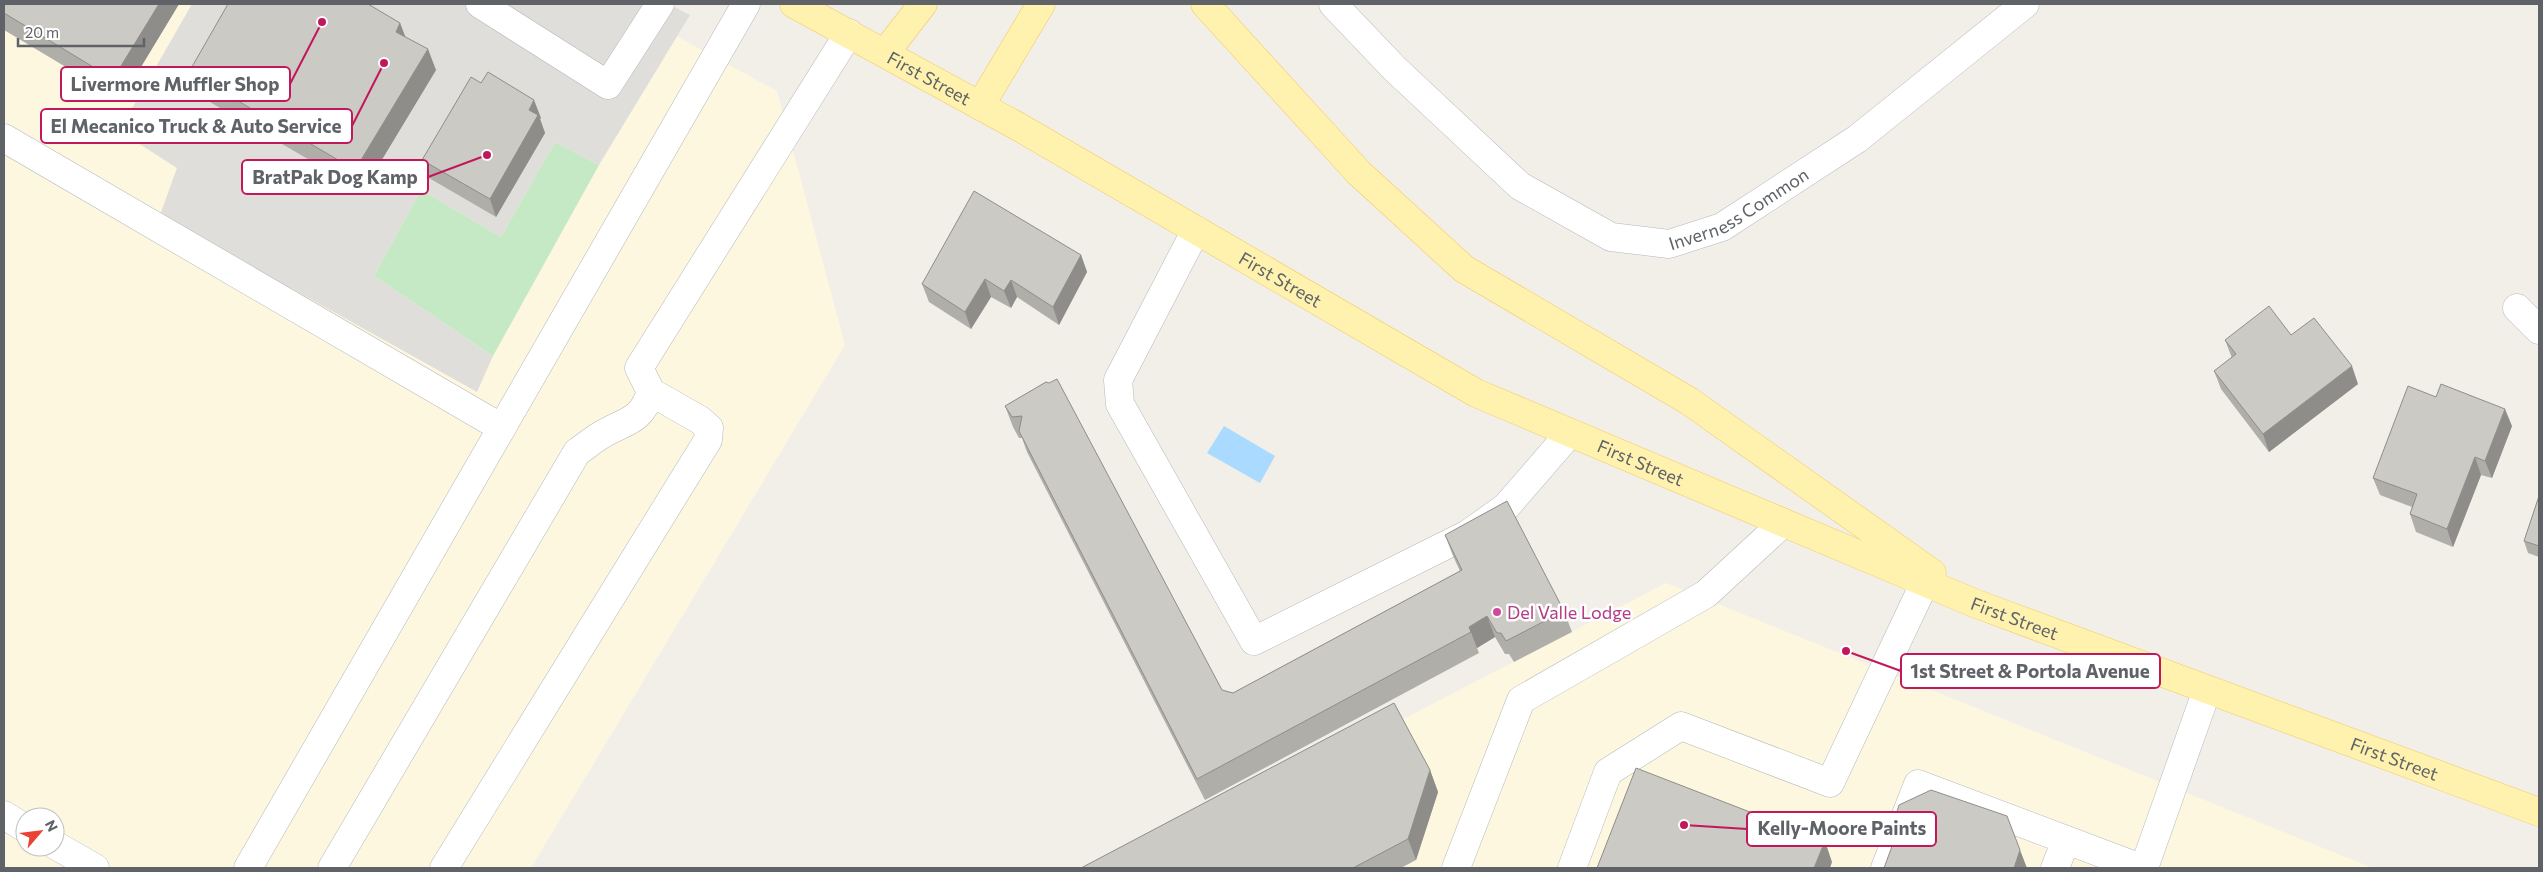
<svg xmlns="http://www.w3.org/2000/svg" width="2543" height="872" font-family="Commissioner,sans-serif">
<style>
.commercial{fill:#fef7e0;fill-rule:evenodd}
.industrial{fill:#e0deda}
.green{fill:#c5e8c5}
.water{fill:#aadaff}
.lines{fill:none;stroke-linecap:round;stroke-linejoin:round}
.minor-casing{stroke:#b5b8bc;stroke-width:29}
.major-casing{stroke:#f2c960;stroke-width:29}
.minor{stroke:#fff;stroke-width:28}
.major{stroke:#fff2af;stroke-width:28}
.wall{fill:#afaea9}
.shaded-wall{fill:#8f8d8a}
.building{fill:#cccac5;stroke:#8f8d8a}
.hotel-dot{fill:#d1479c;stroke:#fff;stroke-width:2}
.labels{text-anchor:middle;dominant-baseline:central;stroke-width:5;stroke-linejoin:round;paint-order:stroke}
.street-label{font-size:18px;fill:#5f6368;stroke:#fff}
.hotel-label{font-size:18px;fill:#b23c85;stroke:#fff;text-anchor:start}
.leader{fill:none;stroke:#c2185b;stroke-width:2}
.callout-dot{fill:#c2185b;stroke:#fff;stroke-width:2}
.callout{fill:#fff;stroke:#c2185b;stroke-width:2}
.callout-label{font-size:19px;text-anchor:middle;font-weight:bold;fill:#5f6368}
</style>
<rect width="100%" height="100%" fill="#f1efe8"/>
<path class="commercial" d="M4 4H618L777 91 845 345 531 868H4ZM25 817H55V847H25Z
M1666 583 2373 868H1116Z"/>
<path class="industrial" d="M192 4H669L690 15 599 165 555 142 501 237 421 190 374 276 493 356 477 392 160 215 177 168 119 131Z"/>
<path class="green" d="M555 142 599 165 493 356 374 276 421 190 501 237Z"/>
<path class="water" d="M1224 426 1275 456 1260 483 1207 453Z"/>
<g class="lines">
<defs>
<g id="minor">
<path d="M480 4 608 85 660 4"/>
<path id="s1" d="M1333 4 1395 69 1520 186 1611 237 1669 244 1722 227 1857 139 2025 4"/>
<path d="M4 138 502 428"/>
<path d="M1196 230 1118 380 1120 404 1254 641 1468 534 1506 507 1570 433"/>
<path d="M2517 308 2539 330"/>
<path d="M4 815 25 828"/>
<path d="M55 845 95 868"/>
<path d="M248 868 746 4"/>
<path d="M332 868 577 452C586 446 594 439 603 434 628 420 641 421 651 392"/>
<path d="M444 868 708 440 709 428 700 420 651 392 639 368 849 33"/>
<path d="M1456 868 1521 700 1706 594 1783 523"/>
<path d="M1572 868 1608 772 1681 726 1830 783 1925 582"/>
<path d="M1885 868 1918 784 2141 868"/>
<path d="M2055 868 2066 840"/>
<path d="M2144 868 2207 690"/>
</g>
<g id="major">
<path id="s2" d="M794 4 1019 127 1476 393 1974 603 2539 812"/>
<path d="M1205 4 1359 173 1464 269 1689 401 1932 573"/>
<path d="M885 53 923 4"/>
<path d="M980 106 1041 4"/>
</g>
</defs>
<use href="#minor" class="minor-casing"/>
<use href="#major" class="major-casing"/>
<use href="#minor" class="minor"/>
<use href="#major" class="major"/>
</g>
<path class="wall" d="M4 4H179L121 100 4 30Z
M400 23 405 36 436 70 363 191 196 94 189 72Z
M541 118 540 119 545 133 496 217 429 178 422 160Z
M1081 255 1087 272 1059 325 1017 297 1011 308 991 297 971 329 929 302 922 284Z
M2291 335 2358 384 2269 452 2221 389 2214 371 2232 358 2225 340Z
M1046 382 1222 690 1233 693 1460 571 1453 556 1445 535 1564 611 1572 632 1514 662 1509 654H1505L1495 637 1477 648 1479 653 1205 800 1027 452 1022 438H1019L1013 427 1005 406Z
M2512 426 2492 478 2481 475 2453 547 2416 532 2410 514 2412 507 2380 495 2373 478Z
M2539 496V557L2528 553 2524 541Z
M1430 770 1438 792 1416 860 1401 868H1081Z
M1892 828 2027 868 1895 838Z"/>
<path class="shaded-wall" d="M159 4H179L121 100 113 79Z
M400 23 408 44 396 32Z
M428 49 436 70 363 191 355 170Z
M534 100 541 118 540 119 545 133 496 217 490 199 529 110Z
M1081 255 1087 272 1059 325 1053 307Z
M985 279 991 297 971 329 965 312Z
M1011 280 1017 297 1011 308 1004 291Z
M2352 366 2358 384 2269 452 2263 434Z
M2505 409 2512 426 2492 478 2485 461Z
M2475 457 2481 475 2453 547 2447 529Z
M1487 616 1495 637 1477 648 1469 627Z
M1430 770 1438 792 1416 860 1408 839Z
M1825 841 1832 862 1830 868H1814Z
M2020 850 2027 868H2014Z"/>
<path class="building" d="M4 4H159L113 79 4 13Z
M228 4H368L400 23 396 32 428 49 355 170 189 72Z
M488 72 534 100 529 110 538 115 490 199 422 160 471 77 481 83Z
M974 191 1081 255 1053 307 1011 280 1004 291 985 279 965 312 922 284Z
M2269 306 2291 335 2314 318 2352 366 2263 434 2214 371 2236 354 2225 340Z
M1057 379 1222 690 1233 693 1462 570 1445 535 1507 501 1564 611 1506 641 1501 633H1497L1487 616 1469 627 1471 632 1197 779 1019 431 1022 416 1012 417 1005 406 1046 382 1049 383Z
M2441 384 2505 409 2485 461 2475 457 2447 529 2410 514 2417 494 2373 478 2408 386 2436 397Z
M2539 496V546L2524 541Z
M1394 703 1430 770 1408 839 1353 868H1081Z
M1636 768 1825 841 1814 868H1597Z
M1931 790 2007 816 2020 850 2014 868H1884L1898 830 1892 828 1899 805Z"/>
<circle class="hotel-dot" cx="1497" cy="612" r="5"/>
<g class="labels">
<g class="street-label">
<text stroke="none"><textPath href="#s2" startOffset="154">First Street</textPath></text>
<text stroke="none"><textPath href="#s1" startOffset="502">Inverness Common</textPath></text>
<text stroke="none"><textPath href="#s2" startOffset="559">First Street</textPath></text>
<text stroke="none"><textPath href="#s2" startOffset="964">First Street</textPath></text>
<text stroke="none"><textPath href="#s2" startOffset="1369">First Street</textPath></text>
<text stroke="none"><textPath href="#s2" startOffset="1774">First Street</textPath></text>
</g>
<g class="hotel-label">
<text x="1507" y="612">Del Valle Lodge</text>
</g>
</g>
<path class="leader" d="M322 22L290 84M384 63L352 126M487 155L428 177M1846 651L1901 671M1684 825L1747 829"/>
<g class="callout-dot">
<circle cx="322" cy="22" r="5"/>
<circle cx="384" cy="63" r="5"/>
<circle cx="487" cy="155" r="5"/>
<circle cx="1846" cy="651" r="5"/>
<circle cx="1684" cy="825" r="5"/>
</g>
<g class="callout">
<rect x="61" y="67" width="229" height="34" rx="5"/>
<rect x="41" y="109" width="311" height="34" rx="5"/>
<rect x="242" y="160" width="186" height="34" rx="5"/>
<rect x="1901" y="654" width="259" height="34" rx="5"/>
<rect x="1747" y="812" width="189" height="34" rx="5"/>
</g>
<g class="callout-label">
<text x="175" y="91">Livermore Muffler Shop</text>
<text x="196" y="133">El Mecanico Truck &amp; Auto Service</text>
<text x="335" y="184">BratPak Dog Kamp</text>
<text x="2030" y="678">1st Street &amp; Portola Avenue</text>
<text x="1842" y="835">Kelly-Moore Paints</text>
</g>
<rect width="2543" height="872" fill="none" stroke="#5f6368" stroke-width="10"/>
<g transform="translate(40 832) rotate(62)"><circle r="24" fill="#ffffff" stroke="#bfc1c3"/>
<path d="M0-4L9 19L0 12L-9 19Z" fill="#ea4335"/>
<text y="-8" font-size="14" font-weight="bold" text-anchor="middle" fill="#5f6368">N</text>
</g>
<path d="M18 38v8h126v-8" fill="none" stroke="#5f6368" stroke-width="2.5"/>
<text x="25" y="38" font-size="15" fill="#5f6368" stroke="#ffffff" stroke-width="4" paint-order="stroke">20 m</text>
</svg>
